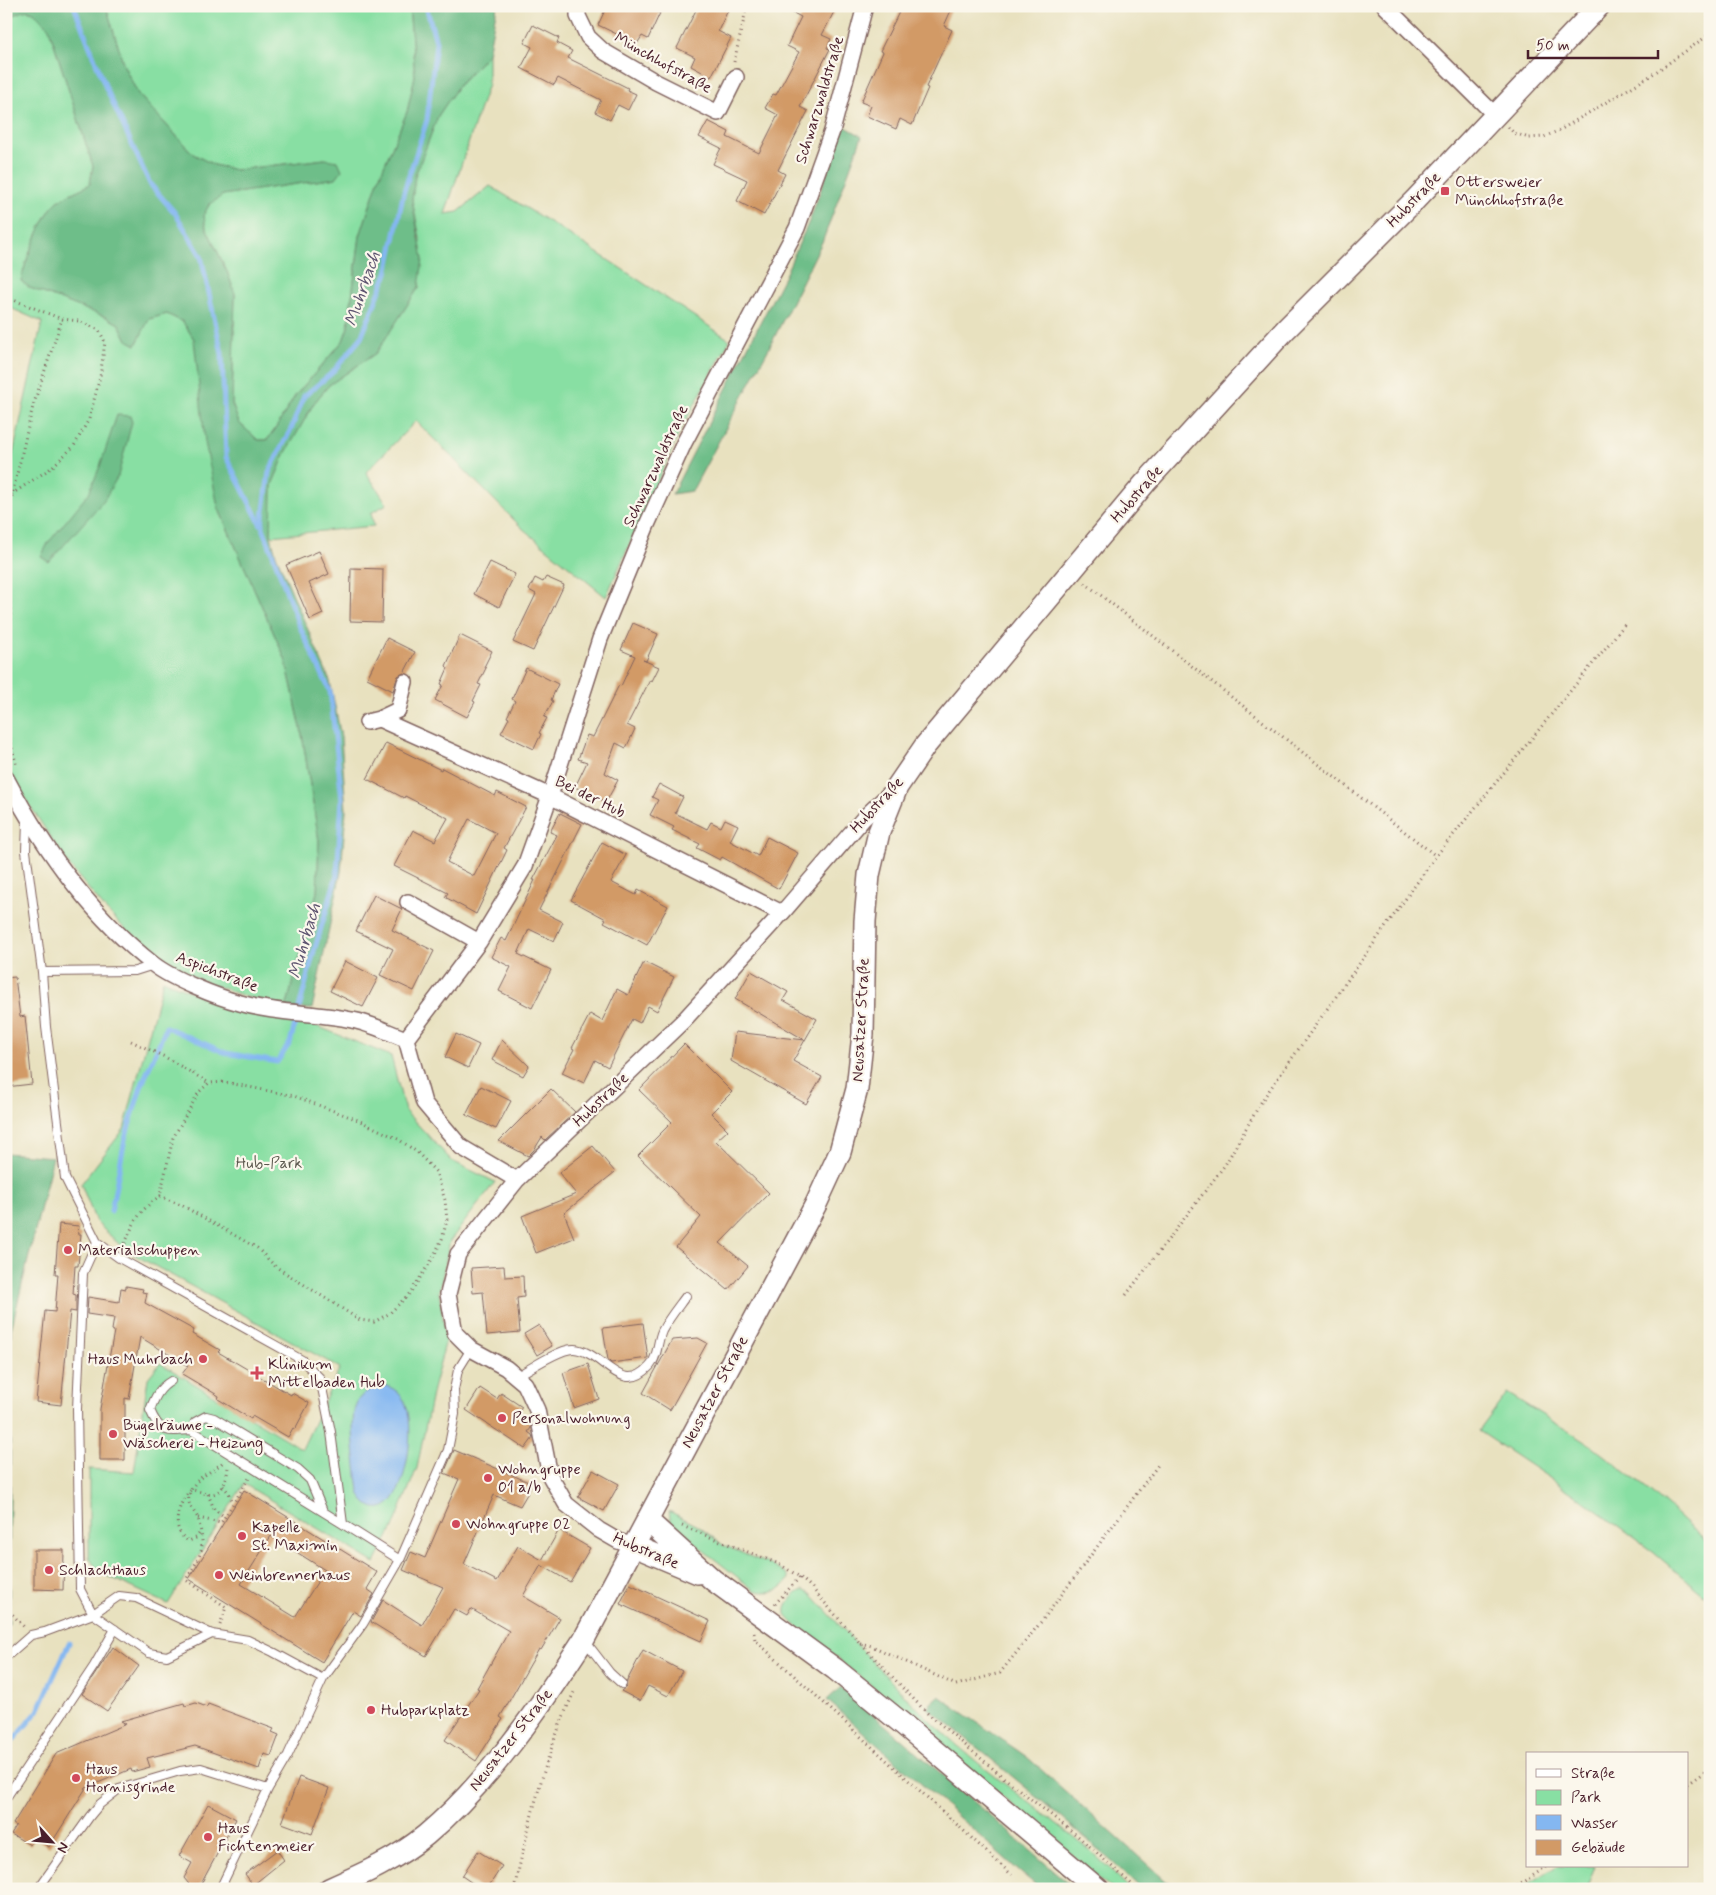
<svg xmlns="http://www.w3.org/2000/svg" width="1716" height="1895" font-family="Mynerve,sans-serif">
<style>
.green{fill:#88dfa3;stroke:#697f67}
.forest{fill:#6ebe89;stroke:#5c6e5a}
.water{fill:#84b7f1;stroke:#676b8e}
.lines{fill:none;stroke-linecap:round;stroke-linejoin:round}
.stream{stroke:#84b7f1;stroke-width:5}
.building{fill:#d29a66;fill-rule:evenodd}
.lane-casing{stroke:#81635f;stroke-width:10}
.street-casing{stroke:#81635f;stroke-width:18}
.secondary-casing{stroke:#81635f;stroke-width:24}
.path{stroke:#81635f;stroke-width:3;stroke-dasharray:1 4;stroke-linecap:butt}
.lane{stroke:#fff;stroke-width:8}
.street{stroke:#fff;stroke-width:15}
.secondary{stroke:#fff;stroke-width:21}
.poi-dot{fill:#d1495b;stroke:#fbf7ec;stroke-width:2}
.labels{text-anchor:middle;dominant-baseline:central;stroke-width:4.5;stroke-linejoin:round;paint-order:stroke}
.street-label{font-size:16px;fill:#4a1f2b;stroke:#fbf7ec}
.poi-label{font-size:16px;fill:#4a1f2b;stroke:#fbf7ec;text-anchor:start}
.park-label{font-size:16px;fill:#5d594f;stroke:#fbf7ec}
.water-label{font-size:18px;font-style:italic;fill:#5e5470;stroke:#fbf7ec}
</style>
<rect width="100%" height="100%" fill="#fbf7ec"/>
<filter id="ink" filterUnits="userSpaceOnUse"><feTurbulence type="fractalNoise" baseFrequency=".02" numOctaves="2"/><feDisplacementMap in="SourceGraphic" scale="10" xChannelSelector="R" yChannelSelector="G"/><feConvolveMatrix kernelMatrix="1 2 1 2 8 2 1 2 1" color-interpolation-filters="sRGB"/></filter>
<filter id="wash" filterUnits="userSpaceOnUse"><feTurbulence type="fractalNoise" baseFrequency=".0096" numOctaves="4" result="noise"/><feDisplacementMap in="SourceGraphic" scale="20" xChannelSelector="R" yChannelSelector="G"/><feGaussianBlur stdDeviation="1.12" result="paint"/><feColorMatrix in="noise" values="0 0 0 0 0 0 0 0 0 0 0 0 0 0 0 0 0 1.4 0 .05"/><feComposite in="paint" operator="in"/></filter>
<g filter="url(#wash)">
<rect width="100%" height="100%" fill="#e8e1bf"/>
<path class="green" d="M106 6H409L415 76 407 112 379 178 360 236 348 327 343 341 295 396 274 431 267 440H258L239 423 232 404 235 294 228 274 205 225 204 214 209 205 222 195 336 178 325 159 236 170 214 165 193 154 138 94 124 66Z
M25 10 35 12 49 28 93 166 90 184C80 190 65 195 56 203 43 215 24 264 21 281L30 288 106 317 119 324 127 340 136 345 149 319 167 314 183 322 194 339 218 507 286 661 301 728 319 841 317 892 286 1008 258 1001 211 984 165 964 144 948 106 910 68 864 6 769V486L42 322 6 306V19Z
M488 54V84L445 214 458 212 490 186 561 229 730 340 680 431 606 597 522 528 416 421 366 472 387 504 371 513 374 526 271 536 272 485 285 454 314 403 329 385 376 353 419 287 420 238 412 200 415 176 438 116 458 86Z
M163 980 233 1009 309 1023 391 1056 405 1111 452 1161 495 1182 450 1241 439 1292 446 1340 433 1389 417 1468 393 1528 375 1563 244 1484 168 1604 99 1572 89 1558V1469L134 1472 148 1378 160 1363 302 1449 340 1368 124 1249 96 1222 81 1184 124 1129Z
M1507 1393 1589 1444 1649 1490 1710 1544V1600L1653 1552 1581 1499 1479 1431Z
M669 1511 698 1526 723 1545 773 1566 786 1574 789 1578C784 1591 766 1595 754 1590L671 1525Z
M803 1590 811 1594C859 1646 905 1700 958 1746 1014 1795 1079 1834 1130 1889H1112L885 1697 793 1623C790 1620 786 1616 786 1613 784 1603 795 1593 803 1590Z
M1557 1866H1595L1586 1889H1521Z"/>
<path class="forest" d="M6 6H106L124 66 138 94 193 154 214 165 236 170 325 159 338 161 342 170 336 178 223 195 209 205 204 214 205 225 228 274 235 294 232 404 239 423 258 440H267L274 431 295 396 343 341 348 327 360 236 379 178 407 112 415 76 409 6H497L488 54 458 86 438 116 415 176 412 200 423 259 419 287 376 353 329 385 314 403 285 454 272 485 271 536 276 555 330 681 341 737 346 810 341 872 312 1009 286 1008 317 892 319 841 301 728 286 661 218 507 205 442 194 339 183 322 167 314 149 319 136 345 127 340 119 324 106 317 30 288 21 281C24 264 43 215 56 203 65 195 80 190 90 184L93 166 49 28C30 7 32 6 6 19Z
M844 126 862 136 823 240 768 350 692 491 672 494 785 275 811 217Z
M117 415 130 416 132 422 118 476 104 500 49 562 41 557 48 543 89 493 100 466Z
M6 1153 53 1157 11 1330 9 1625 6 1630Z
M841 1687 1075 1889H1041L1020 1872 827 1700Z
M939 1696 1027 1757 1175 1889H1142C1073 1825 1000 1766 927 1707Z"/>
<path class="water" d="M378 1384C386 1385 395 1388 401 1396 418 1415 408 1483 391 1502 378 1515 364 1506 359 1492 357 1471 348 1419 357 1402 361 1394 371 1389 378 1384Z"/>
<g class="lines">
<path class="stream" d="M74 6 106 88 150 184 175 213 201 256 222 354 226 457 261 525
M111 1211 125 1139 141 1087 166 1027 226 1053 277 1062 290 1043 314 951 337 875 342 799 330 691 298 623 262 525 269 472 292 427 304 396 332 373 361 338 387 273 404 191 427 120 436 42 426 6
M6 1749 38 1711 69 1643"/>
</g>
<g id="blocks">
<path class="building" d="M607 6H657L655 11 660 13 648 39 642 36 637 44 598 25Z
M698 6H730L718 31 731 38 711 77 691 66 695 57 677 48Z
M780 6H837L822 35 831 39 827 48 830 49 800 107 808 111 778 170 785 174 764 215 737 201 747 180 713 164 721 148 699 137 708 121 729 132 727 137 759 153 778 115 765 108 773 94 776 95 799 52 787 46 801 17Z
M902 6H953L944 26 952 30 926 87 928 88 912 125 900 119 896 129 867 116 871 106 861 102 883 52 880 51Z
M533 25 559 38 557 43 572 51 568 58 628 88 627 90 636 94 628 110 618 105 610 120 595 112 601 100 558 78 554 85 521 68 532 47 524 43Z
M319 551 329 574 309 583 323 614 310 620 286 565Z
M490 562 515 574 499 607 474 594Z
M351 568 383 569 382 622 350 621Z
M546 577 564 585 533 651 513 642 536 594 529 590 535 578 543 582Z
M633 623 658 634 646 661 643 660 659 667 652 681 650 680 627 725 635 729 626 748 616 743 605 773 618 780 606 802 575 787 587 762 578 759 587 735 593 737 619 685 621 686 635 656 621 650Z
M460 635 492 651 484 667 486 668 478 684 481 685 473 701 475 702 467 717 435 700 443 685 441 684 448 668 446 666Z
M387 638 415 652 404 673 398 676 393 691 367 678Z
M526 668 558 684 551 700 553 701 544 717 547 718 539 733 541 734 534 749 501 733 509 718 507 717 515 701 512 699Z
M386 743 441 770 442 768 495 796 497 792 526 807 504 848 507 850 476 914 445 897 448 893 394 866 413 830 435 841 448 818 405 796 404 798 367 779ZM469 819 496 833 474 876 447 862Z
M659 784 683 797 675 813 707 829 711 822 721 827 725 819 738 825 730 841 758 856 767 837 798 853 779 889 722 857 720 860 697 848 700 844 672 830 674 827 650 815 658 800 652 797Z
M560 813 582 824 539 910 563 922 554 941 529 929 518 954 551 970 532 1008 499 991 511 967 491 957 501 938 506 941 535 880H533L557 835 550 832Z
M602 842 626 855 611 882 636 895 638 890 668 906 647 945 604 922 606 919 571 900Z
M374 895 402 909 392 930 434 951 414 991 380 975 393 949 356 931Z
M345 961 378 978 363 1007 330 991Z
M644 962 674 977 657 1011 648 1006 640 1023 632 1019 608 1067 595 1060 584 1083 562 1073 574 1049 572 1048 590 1014 602 1021 617 989 628 995Z
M751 971 788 992 783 1000 817 1019 805 1040 735 999Z
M15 977 20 1017 25 1016 32 1084 6 1087V978Z
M735 1032 805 1040 793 1061 822 1077 806 1104 731 1061Z
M456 1034 479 1045 468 1068 445 1057Z
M502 1040 529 1066 523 1076 492 1060Z
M684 1044 732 1092 711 1113 728 1130 716 1141 769 1193 720 1243 748 1266 728 1290 676 1247 701 1217 638 1156 672 1122 639 1090Z
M481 1086 511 1101 496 1129 466 1115Z
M551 1089 575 1112 545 1140 542 1137 534 1150 528 1156 499 1141Z
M593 1146 615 1172 564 1213 574 1238 536 1253 522 1216 576 1194 559 1173Z
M59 1224 79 1226 78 1234H81L78 1266H75L73 1294 76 1295V1312L70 1311 61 1405 36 1402 45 1311 55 1312 58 1274H55Z
M504 1266 505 1277 523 1276 524 1297 517 1298 520 1332 487 1335 483 1292 473 1293 471 1268Z
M126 1286 143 1289 142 1292 147 1293 145 1303 194 1330 192 1334 220 1350 218 1352 291 1395 292 1393 309 1403 295 1429 293 1428 288 1437 252 1416 251 1419 218 1399 219 1396 182 1374 188 1366 140 1337 129 1399 125 1398V1460H100V1409L114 1331 112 1330 114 1318 87 1314 88 1297 119 1302 121 1288 126 1289Z
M643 1323 648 1358 611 1363 608 1360 603 1328Z
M539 1325 552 1346 537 1355 524 1334Z
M698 1338 707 1343 670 1410 643 1393 672 1340Z
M588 1364 599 1399 574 1408 563 1373Z
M480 1388 497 1399 501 1393 522 1407 518 1413 530 1421 531 1428 528 1432 532 1435 533 1438 525 1449 466 1410Z
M454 1450 533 1484 520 1506 494 1495 464 1564 497 1581 518 1546 542 1560 559 1530 590 1548 570 1582 541 1565 523 1596 560 1618 541 1650 539 1649 500 1717 503 1719 476 1761 445 1740 479 1689 477 1688 509 1631 471 1609 467 1616 454 1609 426 1656 371 1622 383 1600 422 1625 443 1587 403 1570 411 1552 425 1558 459 1479 444 1473Z
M593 1470 619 1484 604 1511 578 1497Z
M244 1490 377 1572 367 1589 374 1594 361 1616 353 1611 322 1662 189 1579ZM271 1536 325 1570 295 1617 241 1584Z
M34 1550H64L63 1590 34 1589Z
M630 1584 710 1621 701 1641 620 1604Z
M113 1647 139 1666 107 1711 82 1694Z
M643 1650 682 1671 668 1696 648 1686 640 1701 621 1691 626 1687 627 1681Z
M184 1703 185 1706 196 1703 207 1707 208 1704 274 1729 272 1732 279 1735 271 1756 264 1754 259 1769 195 1746 147 1758 150 1767 132 1772 131 1769 86 1788 49 1847 35 1838 30 1845 11 1834 16 1826 13 1824 56 1754 126 1724 121 1721Z
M299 1777 329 1788 312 1834 282 1823Z
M208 1804 236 1819 202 1882 197 1889H193L184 1878 192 1863 179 1856Z
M277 1850 284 1860 253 1885 245 1874Z
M478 1851 502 1866 487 1889H481L462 1876Z"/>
</g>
</g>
<g filter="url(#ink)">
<use href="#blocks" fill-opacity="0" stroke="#81635f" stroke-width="1"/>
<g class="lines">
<defs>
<path id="lane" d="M27 821 26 851 42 972
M154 965 135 971 42 972 46 1027 65 1178 97 1242 119 1258 302 1360 320 1378 331 1432 343 1524 400 1560
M97 1242 83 1273 77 1409 80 1589 93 1614 149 1653 167 1656 212 1634
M516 1377C529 1369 561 1348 574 1349 603 1351 621 1398 650 1366 658 1357 657 1342 662 1331 668 1319 678 1307 686 1296
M171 1381C159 1388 155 1397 150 1410 160 1434 167 1432 191 1430L343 1524
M191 1430 195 1422 206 1416 214 1418 298 1469 310 1480 323 1511
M586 1642 610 1673 622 1684
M6 1657 31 1635 45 1632 93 1614 119 1596 136 1598 212 1634 248 1640 273 1652 323 1679
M6 1798 94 1666 115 1629
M38 1889 90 1816 100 1804 119 1789 180 1771 201 1768 268 1789
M220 1889 268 1789 288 1755 323 1679 363 1624 400 1560 448 1450 455 1414 454 1390 458 1370 471 1349"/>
<path id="street" d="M578 6V16L588 37 603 51 656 82 718 113 736 77
M1385 6 1495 115
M379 719 398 710 405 682
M367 722 379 719 550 796 782 913
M6 778C43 848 90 915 153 964 172 979 217 997 240 1003 277 1014 315 1012 352 1020 370 1023 389 1033 406 1039
M408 902 479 942
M406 1039 479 942 525 866 550 796 600 639 646 527 684 443 797 228 832 131 865 6
M406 1039 424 1103 461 1147 517 1180
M634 1546 618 1541 599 1530 566 1504 550 1476 537 1410 525 1384 506 1368 471 1349 455 1333 448 1294 458 1254 517 1180 684 1020 782 913 863 819 892 791"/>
<path id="secondary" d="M647 1520 713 1580 835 1669 904 1725 1098 1889
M634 1546 698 1573
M329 1889C363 1874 397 1859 426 1835 488 1783 540 1707 584 1639L816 1204 840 1152 857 1089 863 1034 865 921 869 875 879 832 897 787 925 746 1145 483 1286 329 1415 200 1599 6"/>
</defs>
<use href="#lane" class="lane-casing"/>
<use href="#street" class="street-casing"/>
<use href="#secondary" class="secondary-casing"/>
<path class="path" d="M734 62 747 6
M1508 127 1514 133 1529 138 1544 137 1560 130 1650 76 1710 34
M6 297 62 319
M6 521 33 406 62 319 79 321 99 330 105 342 100 377 89 419 74 446 51 468 12 494
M6 564 11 618 6 652
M1085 583 1436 856
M6 724 17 767
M131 1041 165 1057 209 1083
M123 1248C134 1223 136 1213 160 1196L183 1206 257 1248 276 1267 360 1320 374 1322 390 1313 410 1293 433 1258 442 1239 447 1220 445 1200 436 1172 417 1152 398 1139 358 1120 294 1096 224 1082 209 1083 199 1092 173 1138 160 1196
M1126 1295 1225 1165 1263 1099 1436 856 1625 624
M223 1486 229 1493 233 1502
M208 1494 214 1509 225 1517
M198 1518 221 1523 249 1478
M682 1526 779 1564 800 1577 811 1587 860 1643 926 1712 1003 1777 1079 1837 1137 1889
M199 1534 196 1538 189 1541C169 1531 178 1502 191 1490 197 1490 202 1493 207 1494 223 1496 227 1479 228 1467
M775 1604 800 1577
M6 1607 24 1627
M220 1625 226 1607 186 1580C192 1569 201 1558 202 1545 203 1542 199 1521 198 1518 192 1508 185 1503 191 1490 197 1476 213 1472 223 1462
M754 1633 755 1640 1012 1875
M860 1643 872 1646 956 1685 1000 1673 1045 1617 1158 1465
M1687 1784 1710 1768
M514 1889C530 1821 545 1753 575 1690
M1512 1889 1548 1866"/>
<use href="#lane" class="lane"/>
<use href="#street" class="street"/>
<use href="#secondary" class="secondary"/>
</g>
</g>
<g class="poi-dot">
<rect x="1440" y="186" width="10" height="10" rx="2.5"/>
<circle cx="68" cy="1250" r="5"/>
<circle cx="203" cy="1359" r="5"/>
<path d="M254.5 1365.5h5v5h5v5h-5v5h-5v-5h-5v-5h5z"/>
<circle cx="502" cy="1418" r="5"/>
<circle cx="113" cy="1434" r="5"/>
<circle cx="488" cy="1478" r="5"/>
<circle cx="456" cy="1524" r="5"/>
<circle cx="242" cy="1536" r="5"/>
<circle cx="49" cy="1570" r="5"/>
<circle cx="219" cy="1575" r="5"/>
<circle cx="371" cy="1710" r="5"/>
<circle cx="76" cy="1778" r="5"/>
<circle cx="208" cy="1837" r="5"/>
</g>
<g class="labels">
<g class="street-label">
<text transform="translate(663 63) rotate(29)">Münchhofstraße</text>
<text transform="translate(820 100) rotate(-73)">Schwarzwaldstraße</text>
<text transform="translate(1414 200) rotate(-46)">Hubstraße</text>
<text transform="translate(656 466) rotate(-65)">Schwarzwaldstraße</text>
<text transform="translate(1137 494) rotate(-49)">Hubstraße</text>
<text transform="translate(590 797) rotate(26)">Bei der Hub</text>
<text transform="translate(877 805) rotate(-47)">Hubstraße</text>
<text transform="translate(217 972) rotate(21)">Aspichstraße</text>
<text transform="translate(861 1020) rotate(-87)">Neusatzer Straße</text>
<text transform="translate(601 1100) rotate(-44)">Hubstraße</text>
<text transform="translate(715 1392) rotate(-62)">Neusatzer Straße</text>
<text transform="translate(646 1551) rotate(23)">Hubstraße</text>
<text transform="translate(511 1740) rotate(-52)">Neusatzer Straße</text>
</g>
<g class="poi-label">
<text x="1455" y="182">Ottersweier<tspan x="1455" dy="18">Münchhofstraße</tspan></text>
<text x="78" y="1250">Materialschuppen</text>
<text x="193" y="1359" text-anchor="end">Haus Muhrbach</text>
<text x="268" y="1364">Klinikum<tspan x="268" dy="18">Mittelbaden Hub</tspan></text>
<text x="512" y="1418">Personalwohnung</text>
<text x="123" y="1425">Bügelräume -<tspan x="123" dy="18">Wäscherei - Heizung</tspan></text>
<text x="498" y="1469">Wohngruppe<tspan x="498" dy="18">01 a/b</tspan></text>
<text x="466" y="1524">Wohngruppe 02</text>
<text x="252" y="1527">Kapelle<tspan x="252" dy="18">St. Maximin</tspan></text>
<text x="59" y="1570">Schlachthaus</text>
<text x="229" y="1575">Weinbrennerhaus</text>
<text x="381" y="1710">Hubparkplatz</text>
<text x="86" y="1769">Haus<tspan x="86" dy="18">Hornisgrinde</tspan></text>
<text x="218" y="1828">Haus<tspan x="218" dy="18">Fichtenmeier</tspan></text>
</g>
<g class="park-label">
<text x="269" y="1163">Hub-Park</text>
</g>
<g class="water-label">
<text transform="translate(363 289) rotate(-71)">Muhrbach</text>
<text transform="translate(305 941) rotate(-74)">Muhrbach</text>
</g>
</g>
<rect width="1716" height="1895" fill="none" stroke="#fbf7ec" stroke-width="25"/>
<rect x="1526" y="1752" width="162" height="115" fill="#fbf7ec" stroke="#b4a19f"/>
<rect x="1536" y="1769" width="25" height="8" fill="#ffffff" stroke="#b4a19f"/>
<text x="1571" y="1778" font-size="15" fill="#4a1f2b">Straße</text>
<rect x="1536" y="1790" width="25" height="15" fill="#88dfa3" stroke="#b4a19f"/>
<text x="1571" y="1802" font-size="15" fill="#4a1f2b">Park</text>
<rect x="1536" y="1815" width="25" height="15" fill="#84b7f1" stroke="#b4a19f"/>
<text x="1571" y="1828" font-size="15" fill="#4a1f2b">Wasser</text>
<rect x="1536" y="1840" width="25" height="15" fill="#d29a66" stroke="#b4a19f"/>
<text x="1571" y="1852" font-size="15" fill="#4a1f2b">Gebäude</text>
<g transform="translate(52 1842) rotate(117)" stroke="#fbf7ec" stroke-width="4" paint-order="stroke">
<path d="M0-4L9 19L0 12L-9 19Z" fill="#4a1f2b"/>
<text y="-8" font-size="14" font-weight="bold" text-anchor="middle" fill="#4a1f2b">N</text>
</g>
<path d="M1528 50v8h130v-8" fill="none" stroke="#4a1f2b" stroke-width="2.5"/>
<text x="1536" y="50" font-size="15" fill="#4a1f2b" stroke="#fbf7ec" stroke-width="4" paint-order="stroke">50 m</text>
</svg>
